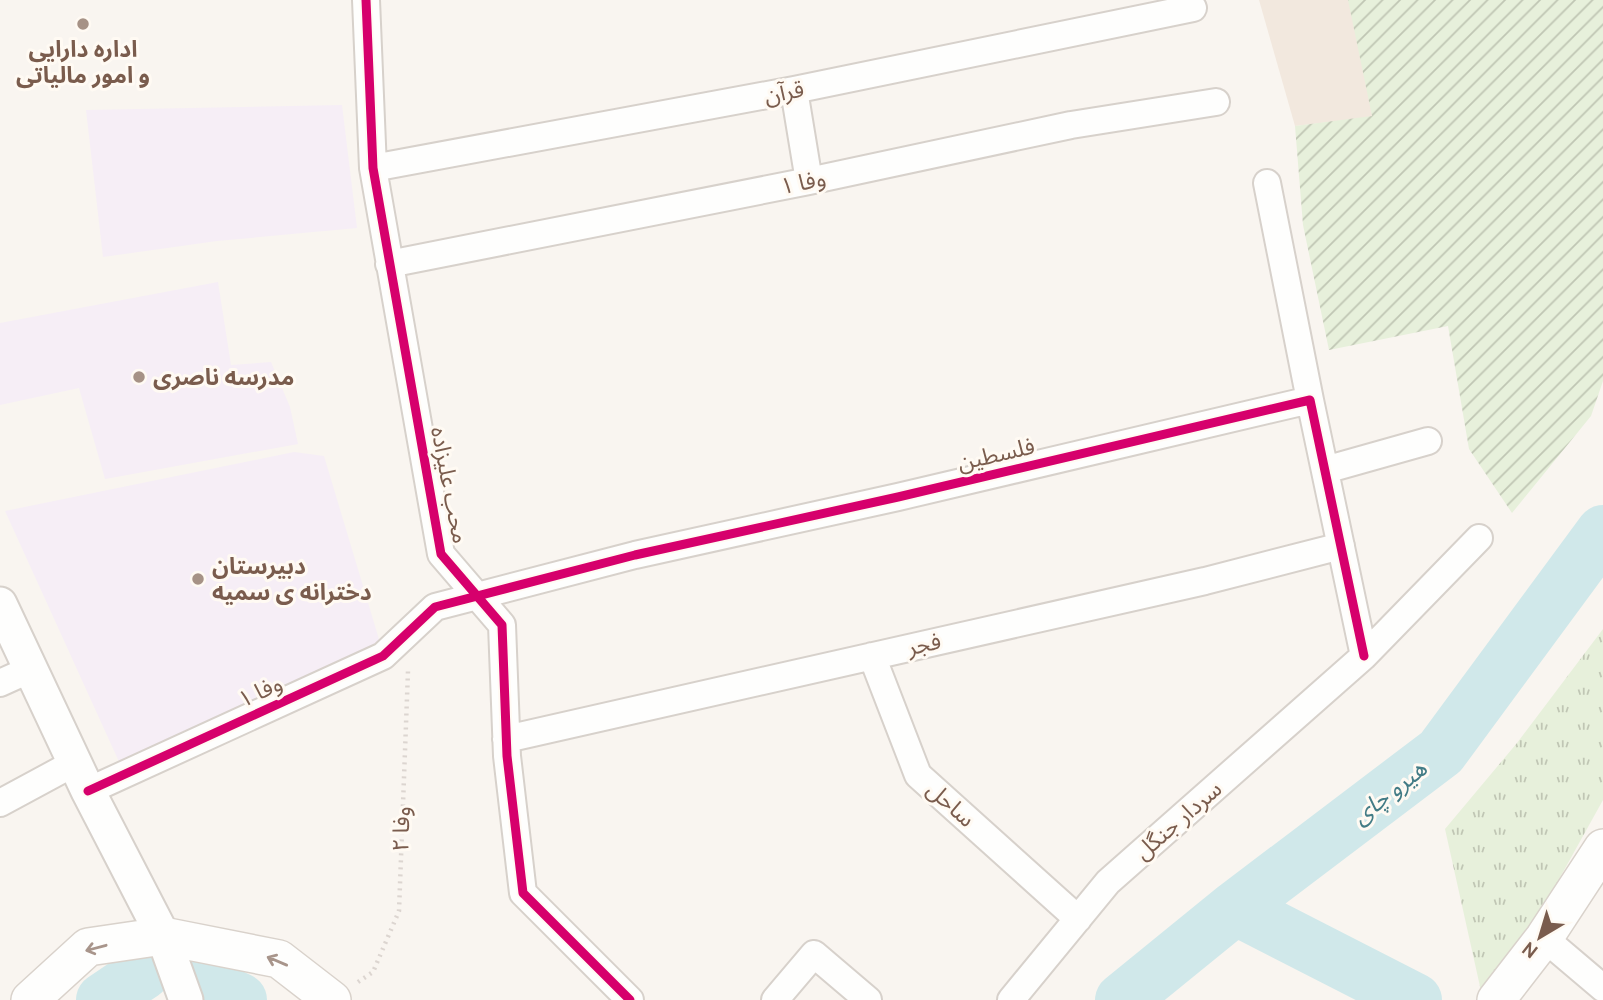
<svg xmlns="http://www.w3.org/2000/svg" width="1603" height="1000" font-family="Cabin,'Noto Sans Arabic',sans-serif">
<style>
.residential{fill:#f2e8de}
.education{fill:#f6eef6}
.grass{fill:url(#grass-tufts)}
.garden{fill:url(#garden-furrows)}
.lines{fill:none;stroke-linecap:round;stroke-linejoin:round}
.river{stroke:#d0e8ea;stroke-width:54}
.minor-casing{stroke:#d7d1cb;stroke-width:30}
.tertiary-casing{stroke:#d7d1cb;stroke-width:37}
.secondary-casing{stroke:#d9d2cb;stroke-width:40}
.path{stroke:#dcd5d0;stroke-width:4.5;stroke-dasharray:2 5;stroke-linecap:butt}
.minor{stroke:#fefefd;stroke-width:26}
.tertiary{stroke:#fefefd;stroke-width:33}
.secondary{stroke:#fefefd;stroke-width:37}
.cycleway-casing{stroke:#fffaf3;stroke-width:13}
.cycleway{stroke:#d6006c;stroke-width:9}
.oneway{stroke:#a8958b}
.poi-dot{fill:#a69286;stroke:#fffaf3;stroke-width:2.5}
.labels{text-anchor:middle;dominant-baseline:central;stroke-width:6;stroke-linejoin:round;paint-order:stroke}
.poi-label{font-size:23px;font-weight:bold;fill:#7a5c4d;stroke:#fffaf3;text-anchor:start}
.street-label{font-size:23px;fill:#7a5c4d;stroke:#fffaf3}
.water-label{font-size:24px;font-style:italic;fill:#437c86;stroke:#fffaf3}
</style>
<defs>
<pattern id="grass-tufts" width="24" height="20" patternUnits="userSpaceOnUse" patternTransform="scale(1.75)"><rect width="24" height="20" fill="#e7f0db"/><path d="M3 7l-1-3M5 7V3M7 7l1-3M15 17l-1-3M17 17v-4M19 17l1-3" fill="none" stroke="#c0c6b4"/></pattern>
<pattern id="garden-furrows" width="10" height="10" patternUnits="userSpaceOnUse" patternTransform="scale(1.75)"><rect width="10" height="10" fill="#e7f0db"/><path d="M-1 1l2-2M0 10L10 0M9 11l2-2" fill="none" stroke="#c0c6b4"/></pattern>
</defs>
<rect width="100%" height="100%" fill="#f9f5f0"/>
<path class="residential" d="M1259 0H1583L1372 117 1295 126Z"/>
<path class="education" d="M342 105 357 228 217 241 103 257 86 110Z
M218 282 231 365 271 362 290 407 298 444 105 479 79 388 0 405V323Z
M294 452 324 456 381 646 121 766 5 511Z"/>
<path class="grass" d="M1603 629V800L1492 1000H1483L1445 829 1517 743Z"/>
<path class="garden" d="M1348 0H1603V381L1591 416 1512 513 1469 449 1448 326 1329 350 1303 225 1295 126 1372 116Z"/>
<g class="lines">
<path class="river" d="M1235 908 1415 1000
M206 984 240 1000
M103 1000 143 973
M1122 1000 1235 908 1441 752 1603 532"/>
<defs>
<path id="minor" d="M366 0 373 168 441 554 502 625 507 756 523 893 630 1000
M794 90 809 181
M373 168 794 90 1193 8
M1267 183 1310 400
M389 264 809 181 1071 125 1216 102
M1325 470 1428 441
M872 656 918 775 1078 919
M0 683 31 669
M506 739 1205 581 1341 546
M88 791 383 656 435 607 635 555 898 497 1310 400 1364 656
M0 803 76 762
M1544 938 1603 988
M775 1000 814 954 868 1000
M1011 1000 1108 882 1364 656 1479 538"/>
<path id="tertiary" d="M0 604 88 791 163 936 186 1000"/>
<path id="secondary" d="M30 1000 88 947 163 936 279 959 332 1000
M1496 1000 1544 938 1603 848"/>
</defs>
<use href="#minor" class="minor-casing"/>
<use href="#tertiary" class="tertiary-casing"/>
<use href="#secondary" class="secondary-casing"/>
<path class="path" d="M358 982 373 972 399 911 408 671"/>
<use href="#minor" class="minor"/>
<use href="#tertiary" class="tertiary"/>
<use href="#secondary" class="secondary"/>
<defs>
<path id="cycleway" d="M366 0 373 168 441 554 502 625 507 756 523 893 630 1000
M88 791 383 656 435 607 635 555 898 497 1310 400 1364 656"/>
</defs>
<use href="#cycleway" class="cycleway-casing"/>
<use href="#cycleway" class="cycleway"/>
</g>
<defs><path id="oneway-shaft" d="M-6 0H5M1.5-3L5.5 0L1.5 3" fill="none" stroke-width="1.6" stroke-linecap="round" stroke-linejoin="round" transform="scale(1.75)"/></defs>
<g class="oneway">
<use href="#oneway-shaft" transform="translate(96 948) rotate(165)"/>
<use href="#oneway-shaft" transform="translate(277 961) rotate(-157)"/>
</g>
<g class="poi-dot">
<circle cx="83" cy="24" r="7"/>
<circle cx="139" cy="377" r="7"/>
<circle cx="198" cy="579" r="7"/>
</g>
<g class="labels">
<g class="poi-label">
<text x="83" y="49" text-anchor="middle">اداره دارایی<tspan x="83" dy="26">و امور مالیاتی</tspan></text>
<text x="153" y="377">مدرسه ناصری</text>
<text x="212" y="566">دبیرستان<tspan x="212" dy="26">دخترانه ی سمیه</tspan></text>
</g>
<g class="street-label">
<text transform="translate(784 92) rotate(-11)">قرآن</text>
<text transform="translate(803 182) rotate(-12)">وفا ۱</text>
<text transform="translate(996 454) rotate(-13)">فلسطین</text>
<text transform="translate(450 485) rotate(79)">محب علیزاده</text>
<text transform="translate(924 644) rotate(-13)">فجر</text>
<text transform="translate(260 691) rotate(-25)">وفا ۱</text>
<text transform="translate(951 804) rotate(42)">ساحل</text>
<text transform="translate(1178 820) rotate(-41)">سردار جنگل</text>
<text transform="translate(401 829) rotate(-88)">وفا ۲</text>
</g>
<g class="water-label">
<text transform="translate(1389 792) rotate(-38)">هیرو چای</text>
</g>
</g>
<g transform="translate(1540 937) rotate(218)" stroke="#fffaf3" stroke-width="5" paint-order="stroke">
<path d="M0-5L12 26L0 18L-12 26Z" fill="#7a5c4d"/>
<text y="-10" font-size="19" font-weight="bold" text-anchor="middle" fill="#7a5c4d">N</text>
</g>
</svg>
